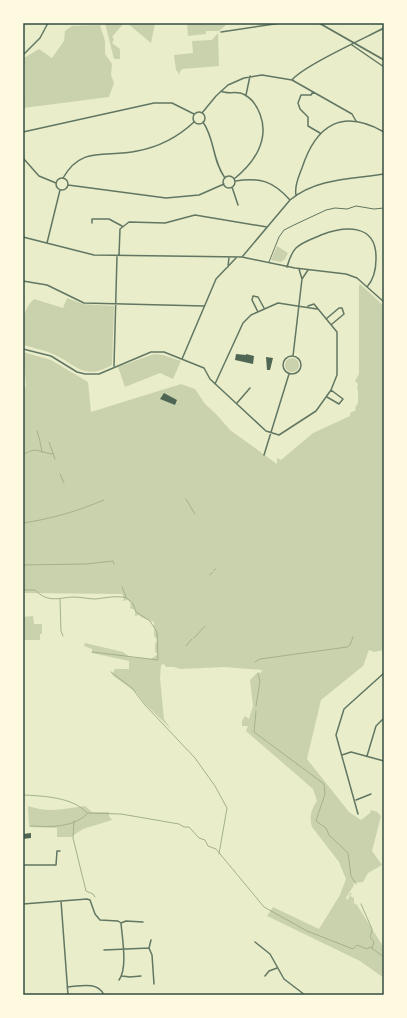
<svg xmlns="http://www.w3.org/2000/svg" width="407" height="1018" font-family="Inter,sans-serif">
<style>
.green{fill:#cad2ad}
.lines{fill:none;stroke-linecap:round;stroke-linejoin:round}
.stream{stroke:#a3b18a;stroke-width:1}
.building{fill:#4f6655}
.service{stroke:#617663;stroke-width:1}
.minor{stroke:#617663;stroke-width:1.5}
.tertiary{stroke:#617663;stroke-width:2}
.neatline{fill:none;stroke:#344e41;stroke-width:1.5}
</style>
<rect width="100%" height="100%" fill="#e9edc9"/>
<path class="green" d="M105 23H124L112 37 114 39 112 43 120 49V59H114Z
M127 23H155L151 43Z
M187 23H226L225 26 219 31H206V34L188 36Z
M100 25 105 41V54L112 64 111 75 114 83 109 97 23 108C26 91 25 75 24 58L39 49 52 58 64 41 65 31 72 26Z
M218 33 219 66 182 69 178 75V72L176 70 174 55 193 53 192 41 212 40Z
M277 246 288 253 285 259 281 262 271 260Z
M360 284 384 306V650L374 652 369 650 363 666 321 700 307 759 349 812 361 820 370 813 371 810 377 812 381 816 372 851 382 865 368 873 363 882 353 883 354 885 346 898 348 900 350 893H352L350 896 354 898V903L350 901 357 905 384 948V978L360 961 267 916 273 907 319 929 340 895 346 879 339 862 312 827C309 816 311 810 317 801L313 789 246 731 248 726H242V721L245 716 249 719 253 706 250 680 258 672 261 673 262 670 224 667 180 669 174 667H166L164 664 161 665 160 678 164 719 171 729 145 704 137 693 112 675 115 669H129V661L92 653V649L84 646 85 643 123 652 130 657 151 659 158 654 155 652V644L158 640 154 636V622L141 617 139 615 135 616V610L130 608 131 602 127 600 122 601 124 599 122 594 23 593V388L26 387 23 352 51 360 88 382 91 412 181 384 195 389 205 404 217 415 230 430 277 464V458L281 460 313 433 350 416V413L356 410 355 408 358 403V390L357 388 358 384 355 381 359 374V286Z
M67 298 83 304 114 306 112 365C83 381 78 365 53 354 44 350 33 348 23 345 23 327 20 312 34 299L63 308Z
M154 354 163 355 181 361 173 379 160 373 125 387 118 367Z
M285 365a7 7 0 1 1 14 0a7 7 0 1 1-14 0Z
M33 616 34 624H42V634H40V640H23V617Z
M28 806C48 813 64 809 85 806L92 812H109V816L112 820 83 829 71 837H57V828L29 827Z"/>
<g class="lines">
<path class="stream" d="M37 431 40 441
M40 442 42 452 53 454
M49 442 55 459
M23 455C29 451 35 448 42 452
M60 474 64 483
M186 499 195 514
M23 523C51 519 78 511 104 500
M23 565 86 564 113 561 114 564
M214 570 216 569
M210 575 213 572
M122 587 126 597
M23 590H35C48 603 58 598 73 597 81 597 89 599 95 599 106 598 116 595 127 598L133 604 136 612 150 621 157 632 158 659
M60 599 61 631 63 636
M194 638 205 626
M186 646 192 639
M92 652 158 660
M255 662 260 659 347 647 350 645 353 637
M111 672 132 688 145 705 195 758 215 786 227 808 219 854
M256 706 260 681 258 674
M256 711 254 732 324 784 325 794 316 821 326 828 329 835 348 853 351 876 356 884
M23 795C43 796 73 797 87 813L121 814 179 824 184 827H189L199 838 205 840 208 846 216 849 264 907 307 931 353 949 357 945 367 949 370 947 384 957
M74 821 73 838 86 891 93 894 95 897
M31 826C49 827 73 828 87 814
M361 904 372 929C372 937 367 934 374 942L372 948"/>
</g>
<path class="building" d="M236 354 246 355V354L254 356 253 364 235 360Z
M266 357 273 358 270 370H267Z
M164 393 177 400 175 405 160 399Z
M31 833V838L23 839V834Z"/>
<g class="lines">
<path class="service" d="M269 262 279 237 284 230 294 225 326 210 335 208 347 209 356 206 374 209 384 208"/>
<path class="minor" d="M221 32 281 23
M352 45 384 67
M23 55 40 38 48 23
M292 80C303 66 365 38 384 28
M221 91C228 95 237 90 245 95 252 99 257 106 260 114 270 140 254 163 234 179
M313 92 311 95H301L298 103 300 109 308 117V126L320 133
M246 95 250 76
M193 118a6 6 0 1 1 12 0a6 6 0 1 1-12 0Z
M202 113 216 96 228 85 244 78 262 75 292 80 352 114 356 121
M203 122C215 139 212 160 225 178
M23 132 154 103H172L194 114
M23 158 39 176 56 183
M223 182a6 6 0 1 1 12 0a6 6 0 1 1-12 0Z
M56 184a6 6 0 1 1 12 0a6 6 0 1 1-12 0Z
M63 178C82 145 106 158 137 151 159 147 178 137 194 122
M235 181C260 177 273 181 290 200
M68 185 166 198 199 195 224 184
M232 187 238 205
M296 195C294 186 299 176 302 168 316 125 342 108 384 132
M92 223V219H109L122 226
M23 237 94 255 242 257 295 268 346 274 357 278 384 302
M47 243 60 190
M119 255 120 229 129 222 165 223 195 215 267 227
M242 257 290 200C316 178 352 179 384 174
M228 267 229 257
M287 267C289 260 291 253 296 248 302 242 312 239 321 235 345 226 377 223 376 259 376 270 374 279 367 287
M299 269 302 279
M23 281 47 285 84 303 204 306
M258 312 252 300 253 296 258 297 264 308
M326 319 339 308H342L344 314 332 324
M23 349 51 356 77 372 85 374H99L151 352H164L204 368 210 379 266 431 279 435 316 411 331 390 337 375V332L314 304 308 306
M283 365a9 9 0 1 1 18 0a9 9 0 1 1-18 0Z
M293 356 302 279 308 270
M182 359 216 279 236 258
M114 366 117 256
M215 384 243 323 251 315 278 303 317 309
M327 397 339 404 343 399 331 390
M237 403 250 388
M264 455 289 374
M342 755 351 752 384 761
M367 756 376 726 384 718
M356 800 371 794
M358 814 336 735 344 709 384 673
M23 865H56L57 851H60
M61 901 68 995
M23 904 87 899 90 900 95 914 100 920 118 921 121 923 126 921 143 922
M255 942 270 954 284 979 305 995
M149 948 151 940
M104 950 149 948 152 955 154 984
M122 976 130 977 141 976
M265 976 269 971 277 968
M119 980C128 968 122 937 121 923
M67 987C80 986 98 981 104 995"/>
<path class="tertiary" d="M319 23 384 60"/>
</g>
<rect width="407" height="1018" fill="none" stroke="#fefae0" stroke-width="48"/>
<rect x="24" y="24" width="359" height="970" class="neatline"/>
</svg>
